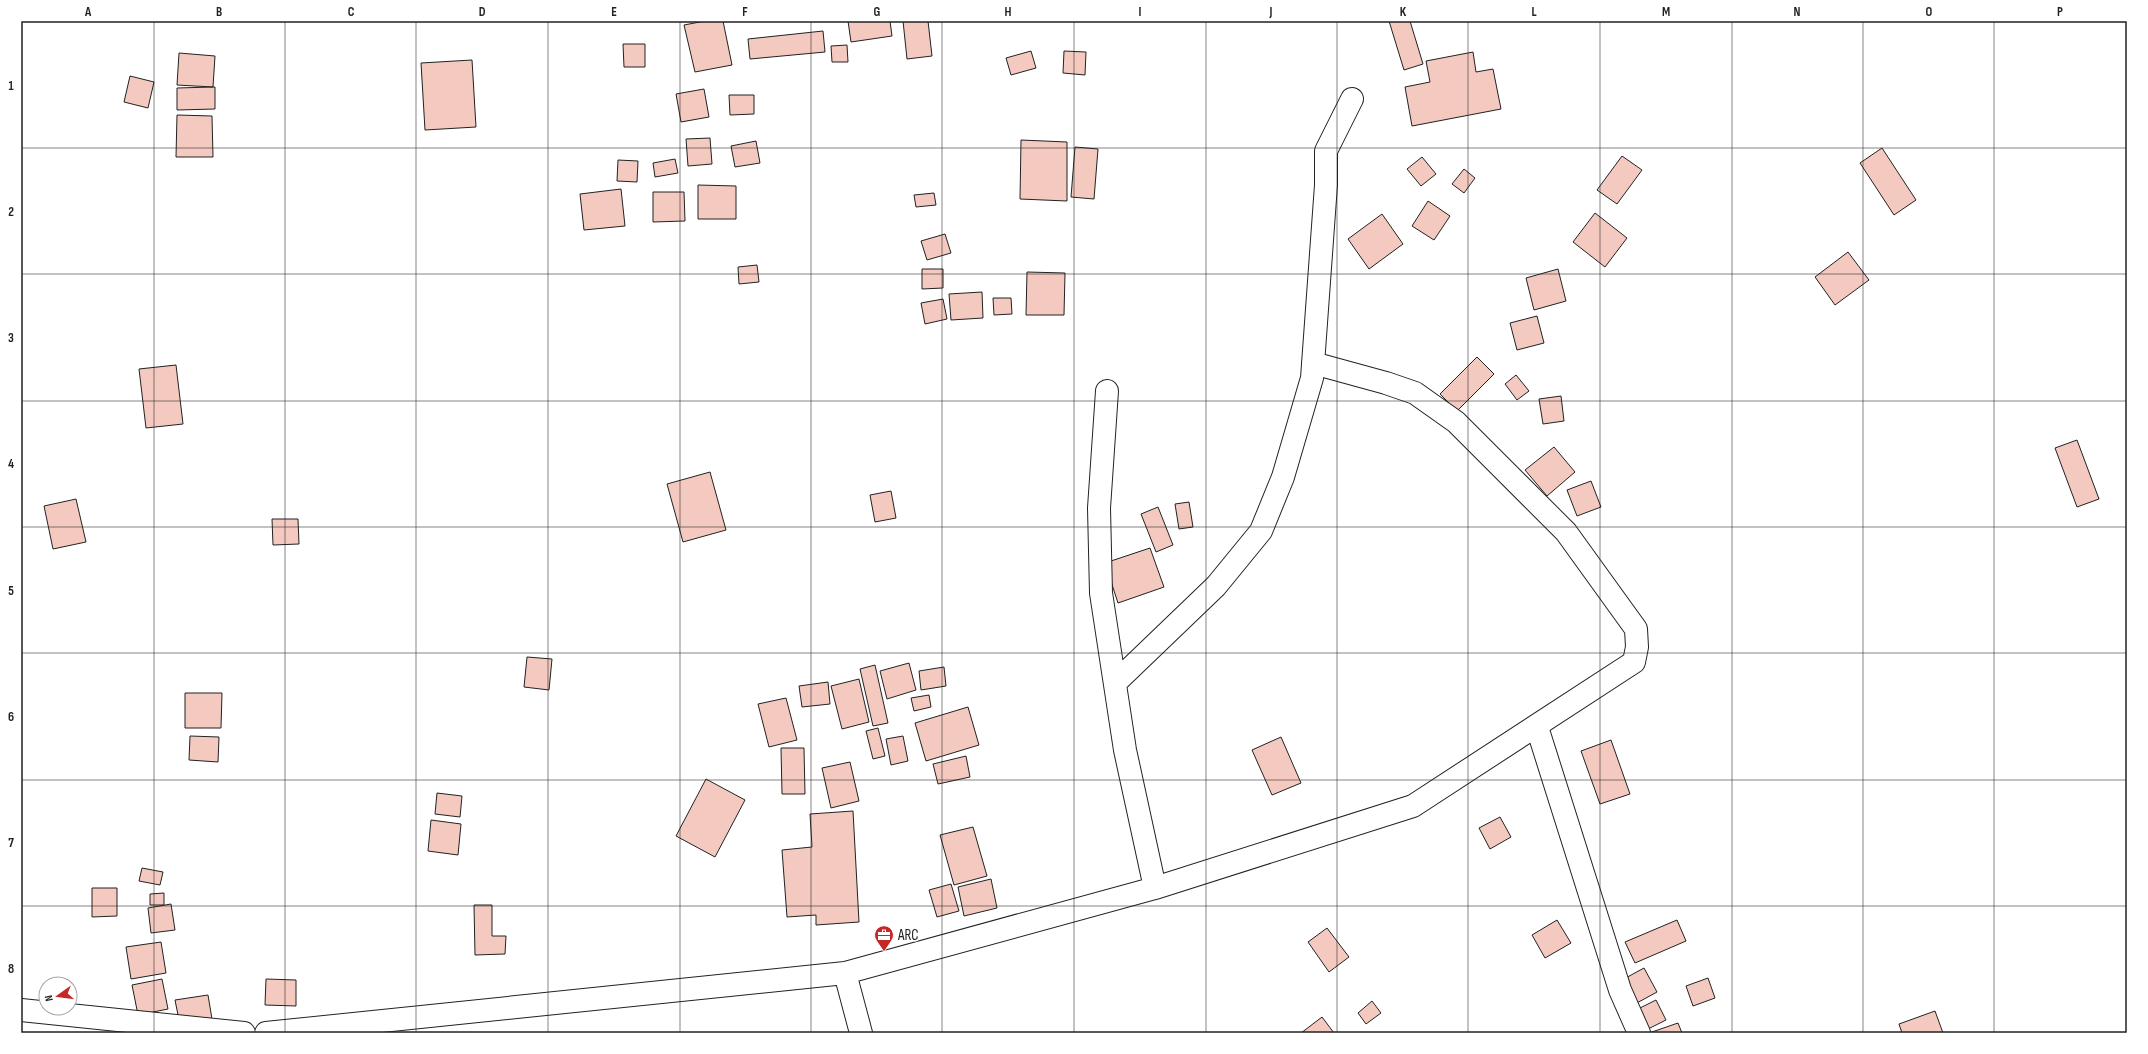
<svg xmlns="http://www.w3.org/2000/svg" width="2148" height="1054" font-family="'Sofia Sans Condensed',sans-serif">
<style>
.building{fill:#f3c9c0;stroke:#222}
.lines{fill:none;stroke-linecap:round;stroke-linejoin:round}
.minor-casing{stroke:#222;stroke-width:24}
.minor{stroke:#fff;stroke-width:22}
.grid{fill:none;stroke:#222;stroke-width:1;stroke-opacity:0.55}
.labels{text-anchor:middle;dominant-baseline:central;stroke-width:3;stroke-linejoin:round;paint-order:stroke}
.poi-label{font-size:15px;fill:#222;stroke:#fff;text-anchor:start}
.neatline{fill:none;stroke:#222;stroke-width:1.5}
.grid-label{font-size:13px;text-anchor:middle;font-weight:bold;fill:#222}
</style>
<rect width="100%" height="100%" fill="#fff"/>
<path class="building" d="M705 21H723L732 65 695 72 684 25Z
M848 21H890L892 36 851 42Z
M903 21H928L932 56 907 59Z
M1389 21H1410L1423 64 1404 70Z
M823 31 825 52 750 59 748 39Z
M623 44H645V67H624Z
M847 45 848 62H832L831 46Z
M1031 51 1036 68 1011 75 1006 58Z
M1064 51 1086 52 1085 75 1063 73Z
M1473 52 1476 72 1493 69 1501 109 1412 126 1405 87 1430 82 1426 61Z
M179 53 215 56 213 87 177 85Z
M472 60 476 127 425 130 421 63Z
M130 76 154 82 148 108 124 102Z
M213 87H215V109L177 110V88Z
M704 89 709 117 681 122 676 94Z
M729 95H754V114L730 115Z
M177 115 212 116 213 157H176Z
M710 138 712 164 688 166 686 139Z
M1021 140 1067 142V201L1020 199Z
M756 141 760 163 735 167 731 146Z
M1075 147 1098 149 1094 199 1071 197Z
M1882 148 1916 200 1894 215 1860 163Z
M1622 156 1642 170 1617 204 1597 190Z
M1422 157 1436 174 1421 186 1407 169Z
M675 159 678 173 655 177 653 163Z
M618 160 638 161 637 182 617 181Z
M1464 169 1475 178 1464 193 1452 184Z
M698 185 736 186V219H698Z
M621 189 625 226 584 230 580 194Z
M653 192H684L685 221 653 222Z
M934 193 936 205 916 207 914 195Z
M1428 201 1450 216 1434 240 1412 226Z
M1595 213 1627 238 1605 267 1573 242Z
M1382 214 1403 244 1369 269 1348 239Z
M945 234 951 253 927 260 921 241Z
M1848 252 1869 280 1835 305 1815 277Z
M757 265 759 282 739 284 738 267Z
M922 269H943V288L922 289Z
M1558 269 1566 301 1534 310 1526 278Z
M1027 272 1065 273 1064 315H1026Z
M982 292 983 318 951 320 949 294Z
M993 298H1011L1012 314 994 315Z
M943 299 947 319 925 324 921 303Z
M1537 316 1544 343 1517 350 1510 323Z
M1477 357 1494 374 1457 411 1440 394Z
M176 365 183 424 146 428 139 369Z
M1516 375 1529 391 1517 400 1505 384Z
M1561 396 1564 421 1543 424 1539 399Z
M2077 440 2099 499 2077 507 2055 448Z
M1554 447 1575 472 1547 496 1525 470Z
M710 472 726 530 683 542 667 484Z
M1591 481 1601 507 1577 516 1567 490Z
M891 491 896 518 875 522 870 495Z
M76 499 86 542 53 549 44 506Z
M1189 502 1193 527 1179 529 1175 504Z
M1158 507 1173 545 1156 552 1141 514Z
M272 519H298L299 544 273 545Z
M1150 548 1164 587 1118 603 1105 563Z
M527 657 552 659 549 690 524 687Z
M909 663 916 690 887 699 880 671Z
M875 665 888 723 873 726 860 669Z
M944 667 946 686 921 690 919 671Z
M859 679 869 722 842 729 831 686Z
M828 682 830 704 802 707 799 686Z
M185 693H222L221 728H185Z
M929 695 931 707 914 711 911 698Z
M786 698 797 740 769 747 758 704Z
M968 707 979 745 926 761 915 723Z
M878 728 885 756 873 759 866 731Z
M190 736 219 737 218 762 189 760Z
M903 736 908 761 891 765 886 739Z
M1281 737 1301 783 1272 795 1252 750Z
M1611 740 1630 794 1600 804 1581 751Z
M781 748H804L805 794H782Z
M966 756 970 777 938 784 933 764Z
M850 762 859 801 831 808 822 768Z
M706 779 745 800 715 857 676 836Z
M437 793 462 796 460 817 435 814Z
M853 811 859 922 816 925V915L787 917 782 850 812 847 810 814Z
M1500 817 1511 837 1490 849 1479 828Z
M431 820 461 824 458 855 428 851Z
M973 827 987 876 954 885 940 835Z
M142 868 163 872 160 885 139 881Z
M991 879 997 908 964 916 958 887Z
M951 884 959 911 937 917 929 890Z
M92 888H117V916L92 917Z
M164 893V905H150V894Z
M171 904 175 930 151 933 148 908Z
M474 905H492V936H506L505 954 475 955Z
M1557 920 1571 943 1545 958 1532 935Z
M1677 920 1686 941 1635 963 1625 942Z
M1327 928 1349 957 1329 972 1308 942Z
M161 942 166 973 131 979 126 947Z
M1644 968 1657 992 1635 1004 1622 980Z
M1708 978 1715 998 1693 1006 1686 986Z
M162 979 168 1009 138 1015 132 985Z
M266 979 296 980V1006L265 1005Z
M208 995 212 1019 180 1025 175 1000Z
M1656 1000 1666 1020 1646 1030 1636 1010Z
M1372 1001 1381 1013 1366 1024 1358 1013Z
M1935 1011 1943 1033H1902L1899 1024Z
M1322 1017 1334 1033H1301Z
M1678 1023 1682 1033H1649Z"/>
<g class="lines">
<defs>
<path id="minor" d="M1107 391 1099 508 1101 593 1125 750 1155 888
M1115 683 1216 586 1261 531 1283 477 1312 378 1326 185V151L1352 99
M1537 727 1620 990 1639 1033
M845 973 861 1033
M21 1010 244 1033
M266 1033 845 973 1155 888 1413 806 1634 662 1637 647 1636 629 1566 532 1456 422 1415 393 1386 383 1313 363"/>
</defs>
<use href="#minor" class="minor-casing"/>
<use href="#minor" class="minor"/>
</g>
<path class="grid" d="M154 21V1033M285 21V1033M416 21V1033M548 21V1033M680 21V1033M811 21V1033M942 21V1033M1074 21V1033M1206 21V1033M1337 21V1033M1468 21V1033M1600 21V1033M1732 21V1033M1863 21V1033M1994 21V1033M21 148H2127M21 274H2127M21 401H2127M21 527H2127M21 653H2127M21 780H2127M21 906H2127"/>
<defs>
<symbol id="office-pin" viewBox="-11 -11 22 30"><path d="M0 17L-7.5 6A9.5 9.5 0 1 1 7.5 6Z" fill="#c62828" stroke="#fff"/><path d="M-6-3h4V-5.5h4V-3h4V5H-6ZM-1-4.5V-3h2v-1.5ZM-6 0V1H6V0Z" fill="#fff"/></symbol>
</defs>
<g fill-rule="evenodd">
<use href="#office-pin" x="873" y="924" width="22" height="30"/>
</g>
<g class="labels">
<g class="poi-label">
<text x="898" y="935">ARC</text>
</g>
</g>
<rect width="2148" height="1054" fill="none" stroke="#ffffff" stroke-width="44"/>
<g transform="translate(58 996) rotate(256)"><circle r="19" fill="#ffffff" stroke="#a7a7a7"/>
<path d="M0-3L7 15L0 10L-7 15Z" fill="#c62828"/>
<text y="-6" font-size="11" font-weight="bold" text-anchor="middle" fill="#222222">N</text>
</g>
<rect x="22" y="22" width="2104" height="1010" class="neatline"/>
<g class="grid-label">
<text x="88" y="16">A</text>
<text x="219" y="16">B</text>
<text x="351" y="16">C</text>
<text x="482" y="16">D</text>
<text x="614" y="16">E</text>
<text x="745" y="16">F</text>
<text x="877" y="16">G</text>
<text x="1008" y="16">H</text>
<text x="1140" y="16">I</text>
<text x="1271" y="16">J</text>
<text x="1403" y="16">K</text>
<text x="1534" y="16">L</text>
<text x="1666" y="16">M</text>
<text x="1797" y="16">N</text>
<text x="1929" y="16">O</text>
<text x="2060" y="16">P</text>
<text x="11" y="90">1</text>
<text x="11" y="216">2</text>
<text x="11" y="342">3</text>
<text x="11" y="468">4</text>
<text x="11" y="595">5</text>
<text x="11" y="721">6</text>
<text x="11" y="847">7</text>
<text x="11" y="973">8</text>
</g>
</svg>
